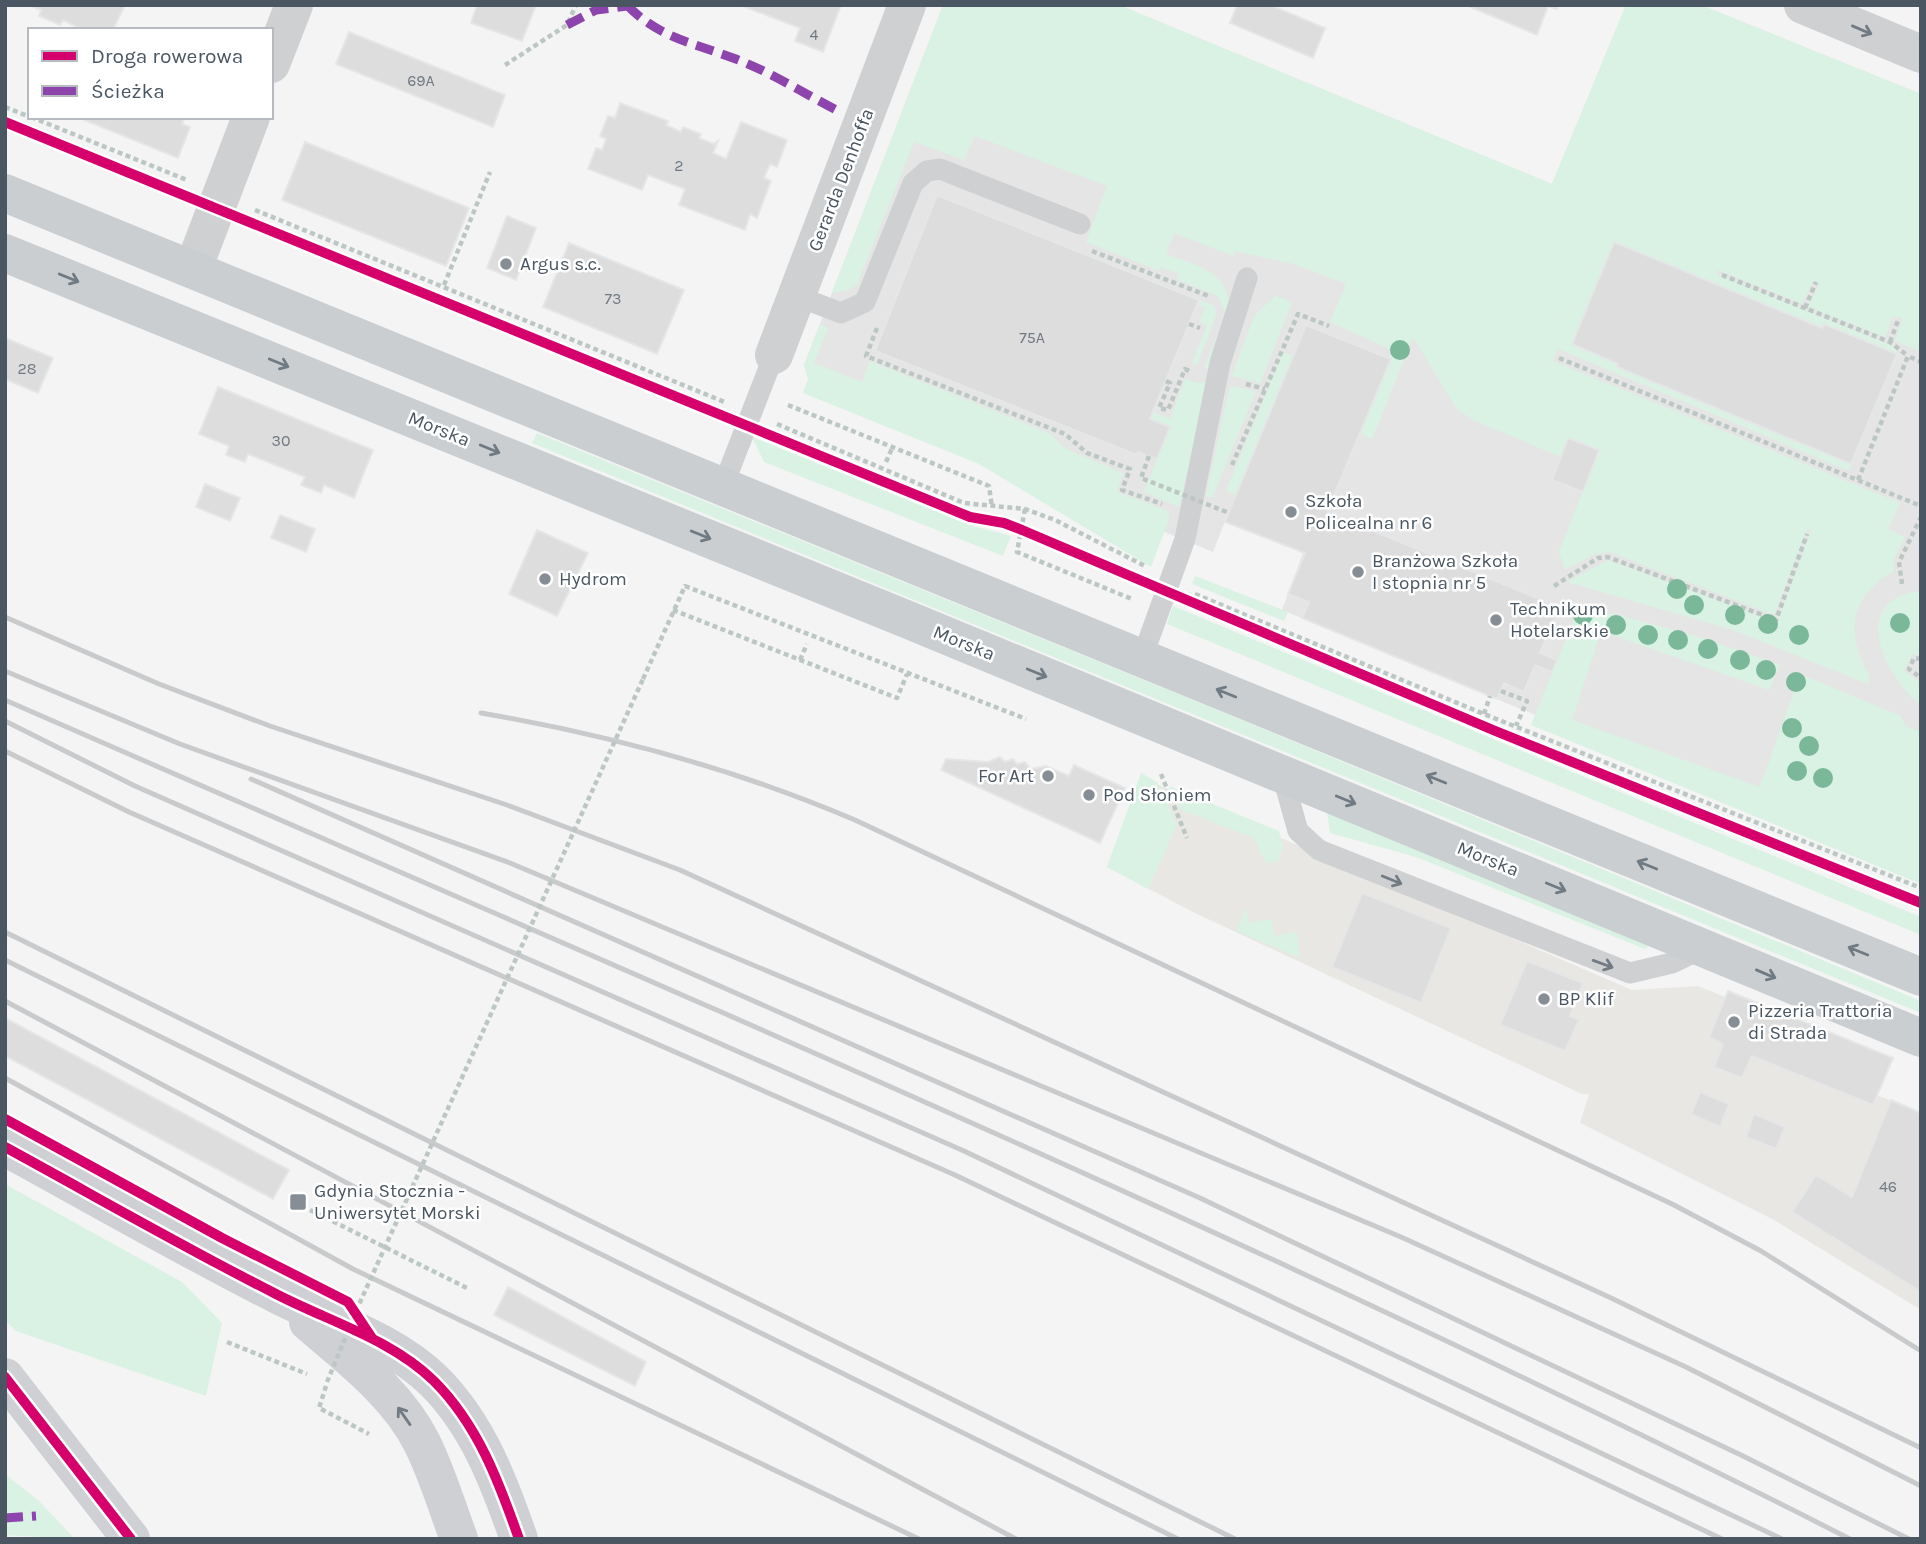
<svg xmlns="http://www.w3.org/2000/svg" width="1926" height="1544" font-family="Karla,sans-serif">
<style>
.commercial{fill:#e8e7e3}
.education{fill:#e6e5e6}
.green{fill:#d9f2e3}
.building{fill:#ddddde;stroke:#e5e6e7;stroke-width:2}
.lines{fill:none;stroke-linecap:round;stroke-linejoin:round}
.path{stroke:#bcc7c4;stroke-width:4.5;stroke-dasharray:5 3.5;stroke-linecap:butt}
.service{stroke:#ced0d2;stroke-width:21}
.minor{stroke:#ced0d2;stroke-width:38}
.secondary{stroke:#ced0d4;stroke-width:38}
.primary{stroke:#caced1;stroke-width:38}
.rail{stroke:#c9cacc;stroke-width:5}
.path-bridge{stroke:#bcc7c4;stroke-width:4.5;stroke-dasharray:5 3.5;stroke-linecap:butt}
.quiet{stroke:#8e44ad;stroke-width:9;stroke-dasharray:18 9;stroke-linecap:butt}
.cycleway-casing{stroke:#fff;stroke-width:15}
.cycleway{stroke:#d6006c;stroke-width:10}
.tree{fill:#7ab899}
.oneway{stroke:#727b83}
.oneway2{stroke:#707a83}
.oneway3{stroke:#727b84}
.poi-dot{fill:#868d94;stroke:#fff;stroke-width:2.5}
.labels{text-anchor:middle;dominant-baseline:central;stroke-width:5;stroke-linejoin:round;paint-order:stroke}
.number-label{font-size:16px;fill:#707881}
.street-label{font-size:19px;fill:#4a5661;stroke:#fff}
.poi-label{font-size:19px;fill:#4a5661;stroke:#fff;text-anchor:start}
</style>
<rect width="100%" height="100%" fill="#f4f4f4"/>
<path class="commercial" d="M1140 777 1632 990 1698 986 1725 997 1728 991 1893 1058 1877 1095 1921 1113V1310L1774 1220 1580 1123 1589 1094H1582L1195 913 1107 867Z"/>
<path class="education" d="M943 5H1119L1552 184 1626 5H1701L1921 94V875L1282 610 1303 553 1225 521 1213 552 810 385 804 365Z"/>
<path class="green" d="M943 5H1119L1552 184 1626 5H1701L1921 94V351L1895 341 1903 319 1893 316 1885 337 1808 307 1819 284 1813 281 1802 304 1718 270 1717 274 1895 347 1897 354 1825 324 1822 328 1615 242 1618 367 1851 464 1849 471 1558 349 1553 361 1900 503 1888 529 1905 537 1893 561 1894 571C1856 594 1845 621 1863 664 1867 672 1871 676 1868 684L1733 630 1567 582 1608 560 1777 622 1811 531 1808 528 1774 615 1609 552 1592 555 1565 570 1559 552 1599 450 1568 438 1561 457 1473 420 1457 409 1413 337 1372 439 1360 433 1392 350 1330 322 1346 284 1294 264 1235 251 1233 256 1174 233 1166 254C1192 264 1228 271 1229 305L1211 370 1204 368 1226 314 1218 296 1178 280 1179 274 1160 267 1159 271 1086 242 1107 186 975 136 964 160 914 142 857 284 849 290 832 293Z
M1275 296 1292 302 1260 383 1232 376 1254 316Z
M1199 300 1213 305 1217 313 1197 365 1192 363 1207 326 1200 322 1205 307 1197 304Z
M820 324 828 328 814 363 862 382 870 361 1049 433 1066 449 1123 473 1117 492 1168 511 1170 517 1151 567 979 464 803 393 808 379 804 365Z
M1283 352 1293 356 1236 495 1226 491Z
M1185 379 1199 383 1208 381 1179 507 1144 492 1170 427 1150 419 1153 412 1170 419Z
M1230 386 1256 391 1212 498 1206 496Z
M537 433 1215 709 1921 1001V1013L532 443Z
M752 437 969 525 1011 536 1003 556 764 462Z
M1195 576 1288 612 1284 621 1192 584Z
M1921 592V656L1912 654 1904 671 1921 683V705C1894 686 1856 622 1895 599 1904 594 1910 591 1921 592Z
M1580 605 1696 636 1780 665 1769 690 1601 631 1572 720 1760 787 1800 674 1901 716 1906 726 1921 732V884L1531 725Z
M1173 606 1921 917V935L1167 624Z
M1141 773 1157 782 1177 824 1148 889 1107 867Z
M1169 786 1279 831 1283 847 1278 861 1266 863 1254 838 1181 810Z
M1327 812 1649 945 1645 949 1416 857 1330 833Z
M1246 908 1248 923 1271 919 1274 936 1297 932 1300 958 1236 931Z
M5 1184 182 1282 222 1323 206 1396 16 1331 5 1320Z
M5 1474 39 1501 75 1539 5 1535Z"/>
<path class="building" d="M29 5H125L113 30H83L63 20 60 25 39 16 41 10Z
M477 5H536L522 41 471 23Z
M740 5H841L823 52 795 41 800 28Z
M1237 5H1270L1325 28 1313 58 1230 23Z
M1466 5H1558L1557 9 1548 6 1537 35Z
M349 32 505 95 493 127 336 64Z
M620 103 668 121 666 125 681 132 683 127 701 134 699 138 714 144 718 141 713 153 726 159 741 122 787 140 777 167 770 164 764 178 771 181 757 218 750 214 745 230 679 205 685 189 648 175 642 190 588 169 596 148 602 150 606 139 600 136 608 116 615 118Z
M77 117H185L182 124 190 127 178 158Z
M305 142 469 208 446 266 282 200Z
M937 195 1199 300 1150 419 1170 427 1157 459 1138 452 1137 455 875 351Z
M507 216 536 228 516 280 487 268Z
M1614 242 1822 328 1824 324 1897 354 1851 464 1617 367 1618 364 1572 344Z
M569 243 684 290 657 354 543 307Z
M1306 325 1391 359 1327 512 1559 607 1540 653 1557 660 1552 672 1535 665 1524 692 1504 683 1497 699 1302 618 1309 602 1288 594 1305 553 1225 522Z
M5 338 53 358 38 393 5 379Z
M218 387 373 450 354 498 324 485 321 493 301 485 305 477 248 454 245 462 226 455 229 446 199 434Z
M1568 438 1599 450 1583 492 1552 480Z
M205 484 240 498 230 521 196 507Z
M280 515 315 529 306 552 271 538Z
M537 530 588 553 557 616 509 594Z
M1000 757 1005 762 1013 759 1017 764 1025 762 1031 769 1046 766 1069 776 1074 765 1125 788 1100 843 941 770 946 759 988 762Z
M1362 893 1451 928 1421 1003 1332 967Z
M1527 961 1583 983 1570 1016 1579 1020 1565 1051 1500 1025Z
M1728 991 1893 1058 1873 1105 1752 1056 1742 1078 1714 1067 1723 1044 1709 1037Z
M5 1018 289 1170 273 1199 5 1056Z
M1700 1092 1729 1104 1720 1127 1691 1114Z
M1891 1100 1921 1113V1292L1792 1212 1816 1175 1852 1197Z
M1754 1114 1785 1127 1776 1149 1746 1137Z
M508 1287 646 1362 635 1386 494 1315Z"/>
<g class="lines">
<path class="path" d="M505 65 567 25 576 5
M5 107 30 117
M31 117 187 180
M255 210 727 403
M1092 251 1211 297
M1722 275 1890 342 1908 356
M444 285 490 172
M1805 308 1816 282
M1189 324 1200 328
M877 328 866 356 1065 434 1087 453 1130 469 1122 490 1162 504
M1890 342 1899 318
M1559 358 1921 506
M1166 381 1170 383 1159 408 1168 410 1185 369 1189 371
M1246 384 1265 389
M788 405 989 486 992 507
M777 424 964 503 1025 509 1055 520 1145 566
M886 462 893 446
M1232 465 1298 314 1329 326
M1858 480 1908 356 1921 362
M1025 509 1017 552 1132 599
M1902 584 1899 562 1921 517
M1554 586 1598 558 1608 557 1776 620 1807 534
M1195 594 1484 714 1921 888
M673 610 897 698 907 674
M1921 659 1914 658 1909 669 1921 678
M800 660 807 644
M643 679 685 586 1026 719
M1501 691 1527 701 1516 726
M1484 714 1490 696
M1161 774 1187 838
M310 1210 469 1289
M227 1342 307 1374
M326 1386 319 1408 369 1434"/>
<path class="service" d="M797 296 841 313 865 302 913 183 927 171 940 169 1080 224
M723 486 774 355
M1142 658 1185 539 1220 363 1247 278
M1282 774 1298 831 1319 850 1630 973 1672 963 1703 948"/>
<path class="minor" d="M1803 5 1921 54
M271 64 294 5
M193 269 251 117
M774 355 907 5"/>
<path class="secondary" d="M5 1147C95 1196 185 1248 276 1294 328 1321 391 1339 434 1381 478 1425 499 1482 519 1539
M308 1322C348 1357 397 1393 422 1443 437 1473 447 1507 459 1539
M5 1377 131 1539"/>
<path class="primary" d="M5 193 1921 977
M5 253 906 619 1921 1038"/>
<path class="rail" d="M5 617 159 684 270 726 507 805 680 870 1609 1297 1921 1448
M5 671 180 744 510 863 1401 1237 1686 1367 1921 1486
M5 700C624 971 1248 1232 1850 1539
M481 713C609 735 736 769 855 820L1672 1204 1761 1251 1921 1351
M5 721 135 786 964 1151 1782 1539
M5 751 129 812 955 1175 1722 1539
M251 779 1200 1198 1743 1456 1909 1539
M5 932 1235 1539
M5 960 1178 1539
M5 1001 1016 1539
M5 1078 353 1269 919 1539"/>
<path class="path-bridge" d="M1149 456 1141 478 1229 513
M327 1382 361 1300 643 679"/>
<path class="quiet" d="M627 5C659 38 691 42 733 58 769 71 805 94 840 112
M567 25 596 10 627 6
M5 1518 36 1516"/>
<defs>
<path id="cycleway" d="M5 122 970 517 1004 523 1022 530 1493 730 1921 903
M5 1119 222 1238 348 1302 372 1338
M5 1147C95 1196 185 1248 276 1294 328 1321 391 1339 434 1381 478 1425 499 1482 519 1539
M5 1377 131 1539"/>
</defs>
<use href="#cycleway" class="cycleway-casing"/>
<use href="#cycleway" class="cycleway"/>
</g>
<g class="tree">
<circle cx="1400" cy="350" r="10"/>
<circle cx="1677" cy="589" r="10"/>
<circle cx="1694" cy="605" r="10"/>
<circle cx="1583" cy="615" r="10"/>
<circle cx="1735" cy="615" r="10"/>
<circle cx="1900" cy="623" r="10"/>
<circle cx="1768" cy="624" r="10"/>
<circle cx="1616" cy="625" r="10"/>
<circle cx="1648" cy="635" r="10"/>
<circle cx="1799" cy="635" r="10"/>
<circle cx="1678" cy="640" r="10"/>
<circle cx="1708" cy="649" r="10"/>
<circle cx="1740" cy="660" r="10"/>
<circle cx="1766" cy="670" r="10"/>
<circle cx="1796" cy="682" r="10"/>
<circle cx="1792" cy="728" r="10"/>
<circle cx="1809" cy="746" r="10"/>
<circle cx="1797" cy="771" r="10"/>
<circle cx="1823" cy="778" r="10"/>
</g>
<defs><path id="oneway-shaft" d="M-6 0H5M1.5-3L5.5 0L1.5 3" fill="none" stroke-width="1.6" stroke-linecap="round" stroke-linejoin="round" transform="scale(1.75)"/></defs>
<g class="oneway">
<use href="#oneway-shaft" transform="translate(1862 30) rotate(23)"/>
<use href="#oneway-shaft" transform="translate(1392 880) rotate(22)"/>
<use href="#oneway-shaft" transform="translate(1603 964) rotate(20)"/>
</g>
<g class="oneway2">
<use href="#oneway-shaft" transform="translate(69 278) rotate(22)"/>
<use href="#oneway-shaft" transform="translate(279 363) rotate(22)"/>
<use href="#oneway-shaft" transform="translate(490 449) rotate(22)"/>
<use href="#oneway-shaft" transform="translate(701 535) rotate(22)"/>
<use href="#oneway-shaft" transform="translate(1037 673) rotate(22)"/>
<use href="#oneway-shaft" transform="translate(1226 693) rotate(-158)"/>
<use href="#oneway-shaft" transform="translate(1436 779) rotate(-158)"/>
<use href="#oneway-shaft" transform="translate(1346 800) rotate(22)"/>
<use href="#oneway-shaft" transform="translate(1647 865) rotate(-158)"/>
<use href="#oneway-shaft" transform="translate(1556 887) rotate(22)"/>
<use href="#oneway-shaft" transform="translate(1858 951) rotate(-158)"/>
<use href="#oneway-shaft" transform="translate(1766 974) rotate(23)"/>
</g>
<use class="oneway3" href="#oneway-shaft" transform="translate(404 1416) rotate(-125)"/>
<g class="poi-dot">
<circle cx="506" cy="264" r="7"/>
<circle cx="1291" cy="512" r="7"/>
<circle cx="1358" cy="572" r="7"/>
<circle cx="545" cy="579" r="7"/>
<circle cx="1496" cy="620" r="7"/>
<circle cx="1048" cy="776" r="7"/>
<circle cx="1089" cy="795" r="7"/>
<circle cx="1544" cy="999" r="7"/>
<circle cx="1734" cy="1022" r="7"/>
<rect x="289" y="1193" width="18" height="18" rx="3.5"/>
</g>
<g class="labels">
<g class="number-label">
<text x="814" y="34">4</text>
<text x="421" y="80">69A</text>
<text x="679" y="165">2</text>
<text x="613" y="298">73</text>
<text x="1032" y="337">75A</text>
<text x="27" y="368">28</text>
<text x="281" y="440">30</text>
<text x="1888" y="1186">46</text>
</g>
<g class="street-label">
<text transform="translate(841 180) rotate(-69)">Gerarda Denhoffa</text>
<text transform="translate(439 429) rotate(22)">Morska</text>
<text transform="translate(964 643) rotate(22)">Morska</text>
<text transform="translate(1488 859) rotate(22)">Morska</text>
</g>
<g class="poi-label">
<text x="520" y="264">Argus s.c.</text>
<text x="1305" y="501">Szkoła<tspan x="1305" dy="22">Policealna nr 6</tspan></text>
<text x="1372" y="561">Branżowa Szkoła<tspan x="1372" dy="22">I stopnia nr 5</tspan></text>
<text x="559" y="579">Hydrom</text>
<text x="1510" y="609">Technikum<tspan x="1510" dy="22">Hotelarskie</tspan></text>
<text x="1034" y="776" text-anchor="end">For Art</text>
<text x="1103" y="795">Pod Słoniem</text>
<text x="1558" y="999">BP Klif</text>
<text x="1748" y="1011">Pizzeria Trattoria<tspan x="1748" dy="22">di Strada</tspan></text>
<text x="314" y="1191">Gdynia Stocznia -<tspan x="314" dy="22">Uniwersytet Morski</tspan></text>
</g>
</g>
<rect width="1926" height="1544" fill="none" stroke="#4a5661" stroke-width="14"/>
<rect x="28" y="28" width="245" height="91" fill="#ffffff" stroke="#b7bbc0" stroke-width="2"/>
<rect x="42" y="51" width="35" height="10" fill="#d6006c" stroke="#b7bbc0" stroke-width="2"/>
<text x="91" y="63" font-size="21" fill="#4a5661">Droga rowerowa</text>
<rect x="42" y="86" width="35" height="10" fill="#8e44ad" stroke="#b7bbc0" stroke-width="2"/>
<text x="91" y="98" font-size="21" fill="#4a5661">Ścieżka</text>
</svg>
